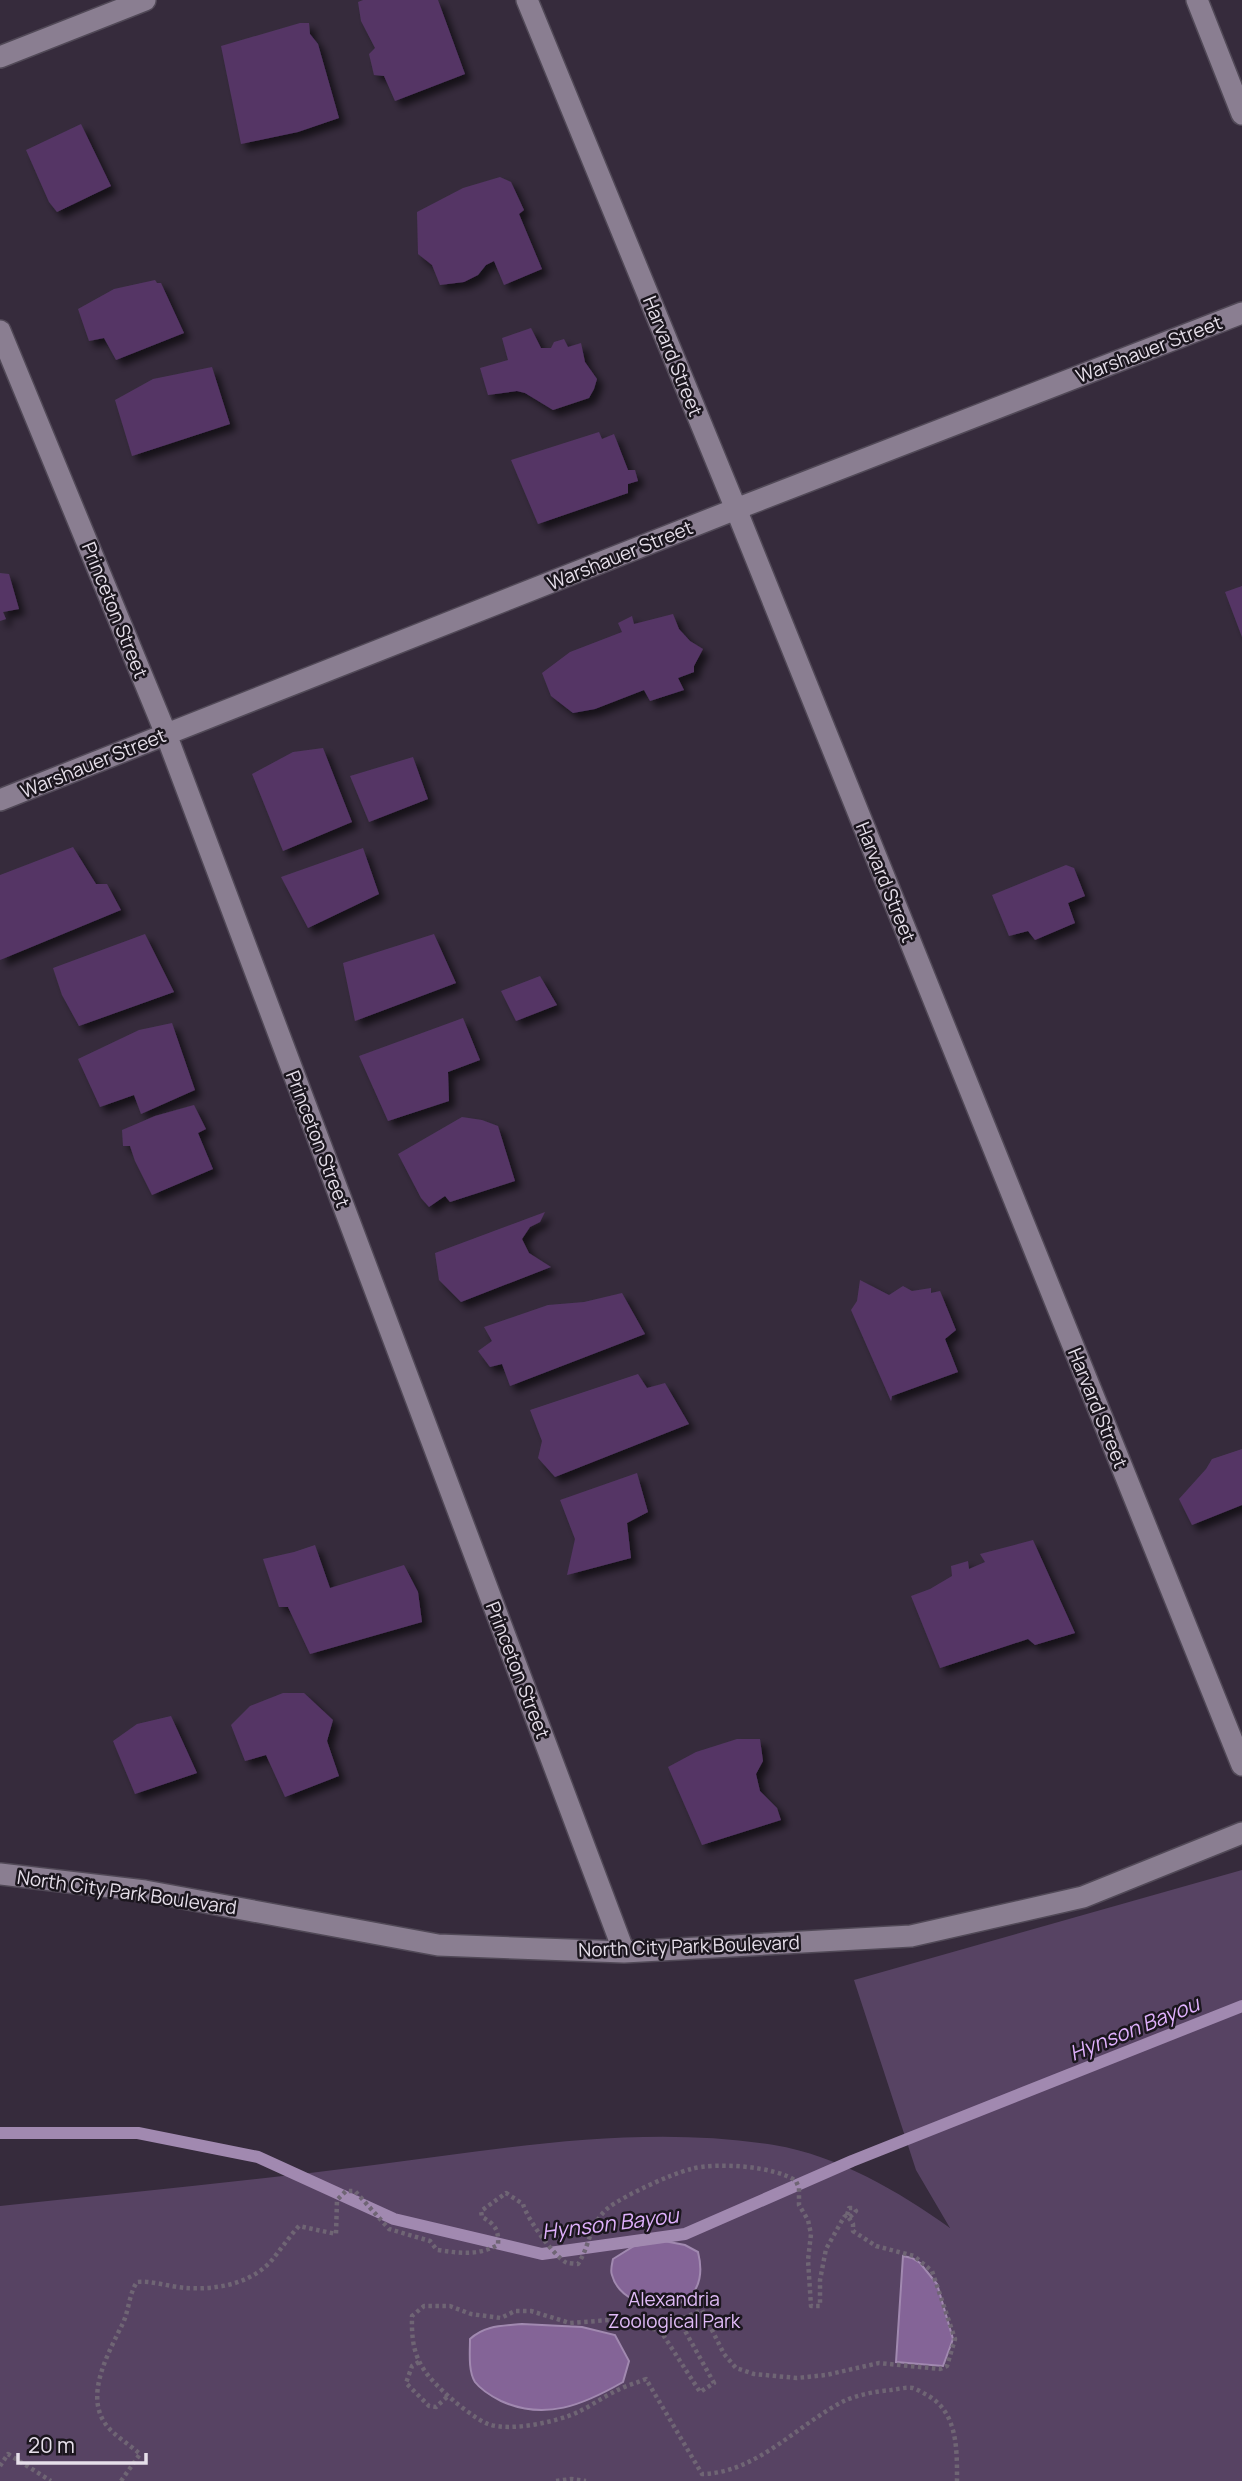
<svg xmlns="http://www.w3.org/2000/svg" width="1242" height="2481" font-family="Manrope,sans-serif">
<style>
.green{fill:#574363}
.water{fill:#846497;stroke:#a189b0;stroke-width:2}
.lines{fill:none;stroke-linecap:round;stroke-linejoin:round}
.stream{stroke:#a189b0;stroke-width:12}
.building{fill:#543665;filter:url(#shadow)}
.minor-casing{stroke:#514957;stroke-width:24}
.path{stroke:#6f6574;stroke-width:4.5;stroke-dasharray:3.5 3.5;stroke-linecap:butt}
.minor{stroke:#8a7e91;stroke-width:21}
.labels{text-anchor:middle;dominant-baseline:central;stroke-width:5;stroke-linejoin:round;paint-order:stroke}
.street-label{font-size:19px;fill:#e6dfea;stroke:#1b161e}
.park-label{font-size:19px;fill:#e0bbf7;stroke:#1b161e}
.water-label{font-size:21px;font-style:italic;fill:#dfb0fc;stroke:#1b161e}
</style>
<defs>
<filter id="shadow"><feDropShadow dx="6" dy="6" stdDeviation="3.5" flood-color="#0009"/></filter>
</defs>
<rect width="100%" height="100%" fill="#362b3c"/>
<path class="green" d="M1242 1870V2481H0V2206C125 2193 249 2181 374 2165 506 2148 641 2124 774 2145 839 2156 898 2191 950 2228L916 2170 854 1980Z"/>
<path class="water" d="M664 2241 685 2245 698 2252C716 2324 623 2317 612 2275 610 2271 612 2264 613 2259L634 2246Z
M903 2256 912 2258 920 2263 937 2284 953 2339 943 2366 896 2362Z
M522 2324 582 2327 615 2335 629 2361 623 2382C583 2405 545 2421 501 2401 491 2396 482 2391 475 2382 468 2371 470 2352 470 2339 485 2325 502 2326 522 2324Z"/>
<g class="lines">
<path class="stream" d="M0 2133H138L258 2157 394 2219 542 2254 685 2234 852 2161 1242 2006"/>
</g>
<path class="building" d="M363 0H438L465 74 395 101 384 76 374 75 369 54 375 48 361 21 358 2Z
M300 23H309L310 34 318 44 339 118 298 132 241 144 221 46Z
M81 124 111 186 57 212 49 202 26 150Z
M500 177 511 182 524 210 519 214 542 269 504 285 494 261 486 265 478 275 464 282 440 285 432 265 418 254 417 212 463 188Z
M155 280 157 283H161L184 333 116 360 104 338 89 341 78 309 114 289Z
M531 328 541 348H551L554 342 564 339 568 347 581 343 585 362 597 379 594 389 589 398 553 410 525 393 517 391 488 395 480 368 508 360 502 338Z
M212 367 230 424 132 456 115 400 153 379Z
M599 432 602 439 614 434 628 470H635L638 481 628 484V493L538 524 511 460Z
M0 573 9 574 19 609 3 612 6 619 0 621Z
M1242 586V637L1225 592Z
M673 614 679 629 690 641 703 649 694 666V672L678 678 684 690 650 701 644 690 595 709 573 713 551 696 542 673 570 652 622 632 618 623 632 616 634 624Z
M323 748 352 822 283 851 252 774 293 752Z
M413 757 428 799 369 822 350 776Z
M73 847 96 884H107L121 910 0 960V875Z
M363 848 379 894 308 928 281 877Z
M1066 865 1074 868 1085 896 1068 903 1075 923 1035 940 1028 931 1009 936 992 895Z
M145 934 174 992 79 1026 62 995 53 968Z
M434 934 456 983 355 1021 343 963Z
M540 976 557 1005 516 1021 501 991Z
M463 1018 480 1060 448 1072 449 1101 388 1121 359 1056Z
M172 1023 195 1090 141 1114 134 1095 100 1107 78 1059 139 1030Z
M194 1105 206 1129 198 1133 213 1169 152 1195 135 1161 130 1146H123L122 1130 155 1116Z
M462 1117 482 1120 498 1126 515 1181 450 1202 445 1196 429 1207 421 1198 398 1154Z
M545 1212 540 1222 530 1227 522 1239 529 1253 551 1267 461 1302 439 1280 435 1253Z
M860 1280 889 1295 903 1286 912 1291 931 1288V1293L940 1291 956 1330 945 1339 958 1372 892 1396 891 1401 851 1310 857 1301Z
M622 1293 645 1334 510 1386 502 1364 490 1367 478 1351 492 1341 484 1327 548 1305 584 1302Z
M638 1374 647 1388 665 1383 689 1424 555 1477 538 1458 542 1441 530 1410Z
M1242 1449V1505L1192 1525 1179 1499 1206 1469 1212 1459Z
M637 1473 648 1512 627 1523 631 1558 567 1575 575 1539 560 1500Z
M1033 1540 1075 1633 1035 1645 1028 1639 940 1668 911 1596 930 1589 952 1576 951 1566 968 1561 969 1569 985 1562 980 1554Z
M315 1545 330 1588 404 1565 418 1592 422 1622 310 1654 288 1607H279L263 1559 294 1552Z
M283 1693H304L333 1720 327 1741 339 1776 285 1797 266 1755 245 1761 231 1725 250 1706Z
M171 1716 197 1773 135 1794 113 1741 137 1724Z
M737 1739H760L763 1761 756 1774 760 1791 777 1808 781 1820 702 1845 668 1767 696 1752Z"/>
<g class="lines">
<defs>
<path id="minor" d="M527 0 736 509 1242 1765
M1197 0 1242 114
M0 57 145 0
M0 331 166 734 624 1952
M0 800 736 509 1242 313
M0 1874 145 1891 438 1945 624 1952 911 1936 1083 1897 1242 1833"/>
</defs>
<use href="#minor" class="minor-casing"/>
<path class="path" d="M847 2215 849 2208H854L856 2211 850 2217
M419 2362 412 2366 406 2383 429 2406 436 2407 448 2396
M0 2466 8 2454 51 2481
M121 2481 140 2454C130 2445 115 2436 107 2426 83 2396 109 2352 123 2323 129 2310 129 2294 137 2282 149 2280 171 2287 186 2288 216 2290 251 2284 272 2260 281 2249 289 2237 299 2226L336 2234 337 2200 346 2191H355L389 2229 430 2241 437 2250C460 2253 477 2256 498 2245 499 2230 495 2224 482 2217L481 2211 506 2193 523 2204C526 2217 554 2257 567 2263 568 2263 577 2264 578 2264 590 2246 589 2224 608 2208 625 2195 671 2174 691 2169 716 2162 775 2166 796 2181L799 2188V2205L808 2220 811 2234 808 2260 811 2306H820V2280L826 2249 844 2217 847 2215 853 2224V2231L876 2246 914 2256 932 2271 955 2339 947 2366 940 2369 879 2363 826 2375 797 2378 754 2374 736 2368 724 2354 702 2310 679 2320 714 2383 700 2392 660 2330 639 2327 623 2319 570 2323 531 2311H515L501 2318 471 2314 450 2306H424L412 2316C411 2352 418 2368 444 2392 453 2401 477 2420 488 2424 510 2432 557 2422 578 2412 591 2406 603 2397 616 2391 625 2386 636 2383 646 2379L702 2474C757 2473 798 2424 844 2401 857 2395 877 2391 891 2390 898 2389 906 2387 913 2388 917 2389 923 2393 927 2395 958 2412 957 2450 957 2481
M556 2481 571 2479 586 2481"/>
<use href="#minor" class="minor"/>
</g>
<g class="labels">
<g class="street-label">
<text transform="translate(1149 349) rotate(-21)">Warshauer Street</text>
<text transform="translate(673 356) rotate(68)">Harvard Street</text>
<text transform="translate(620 555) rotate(-22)">Warshauer Street</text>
<text transform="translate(115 610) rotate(68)">Princeton Street</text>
<text transform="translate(93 763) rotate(-22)">Warshauer Street</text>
<text transform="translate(886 882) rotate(68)">Harvard Street</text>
<text transform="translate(318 1139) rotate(69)">Princeton Street</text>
<text transform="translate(1098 1408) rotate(68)">Harvard Street</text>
<text transform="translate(518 1670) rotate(69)">Princeton Street</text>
<text transform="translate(127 1892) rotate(8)">North City Park Boulevard</text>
<text transform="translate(689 1946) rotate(-2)">North City Park Boulevard</text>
</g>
<g class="park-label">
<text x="674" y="2299">Alexandria<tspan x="674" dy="22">Zoological Park</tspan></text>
</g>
<g class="water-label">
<text transform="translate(1134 2028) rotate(-22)">Hynson Bayou</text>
<text transform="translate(610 2223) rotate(-7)">Hynson Bayou</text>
</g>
</g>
<path d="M18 2453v10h128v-10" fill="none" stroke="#e6dfea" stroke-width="3.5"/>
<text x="28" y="2453" font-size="21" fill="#e6dfea" stroke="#1b161e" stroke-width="5" paint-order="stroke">20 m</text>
</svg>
